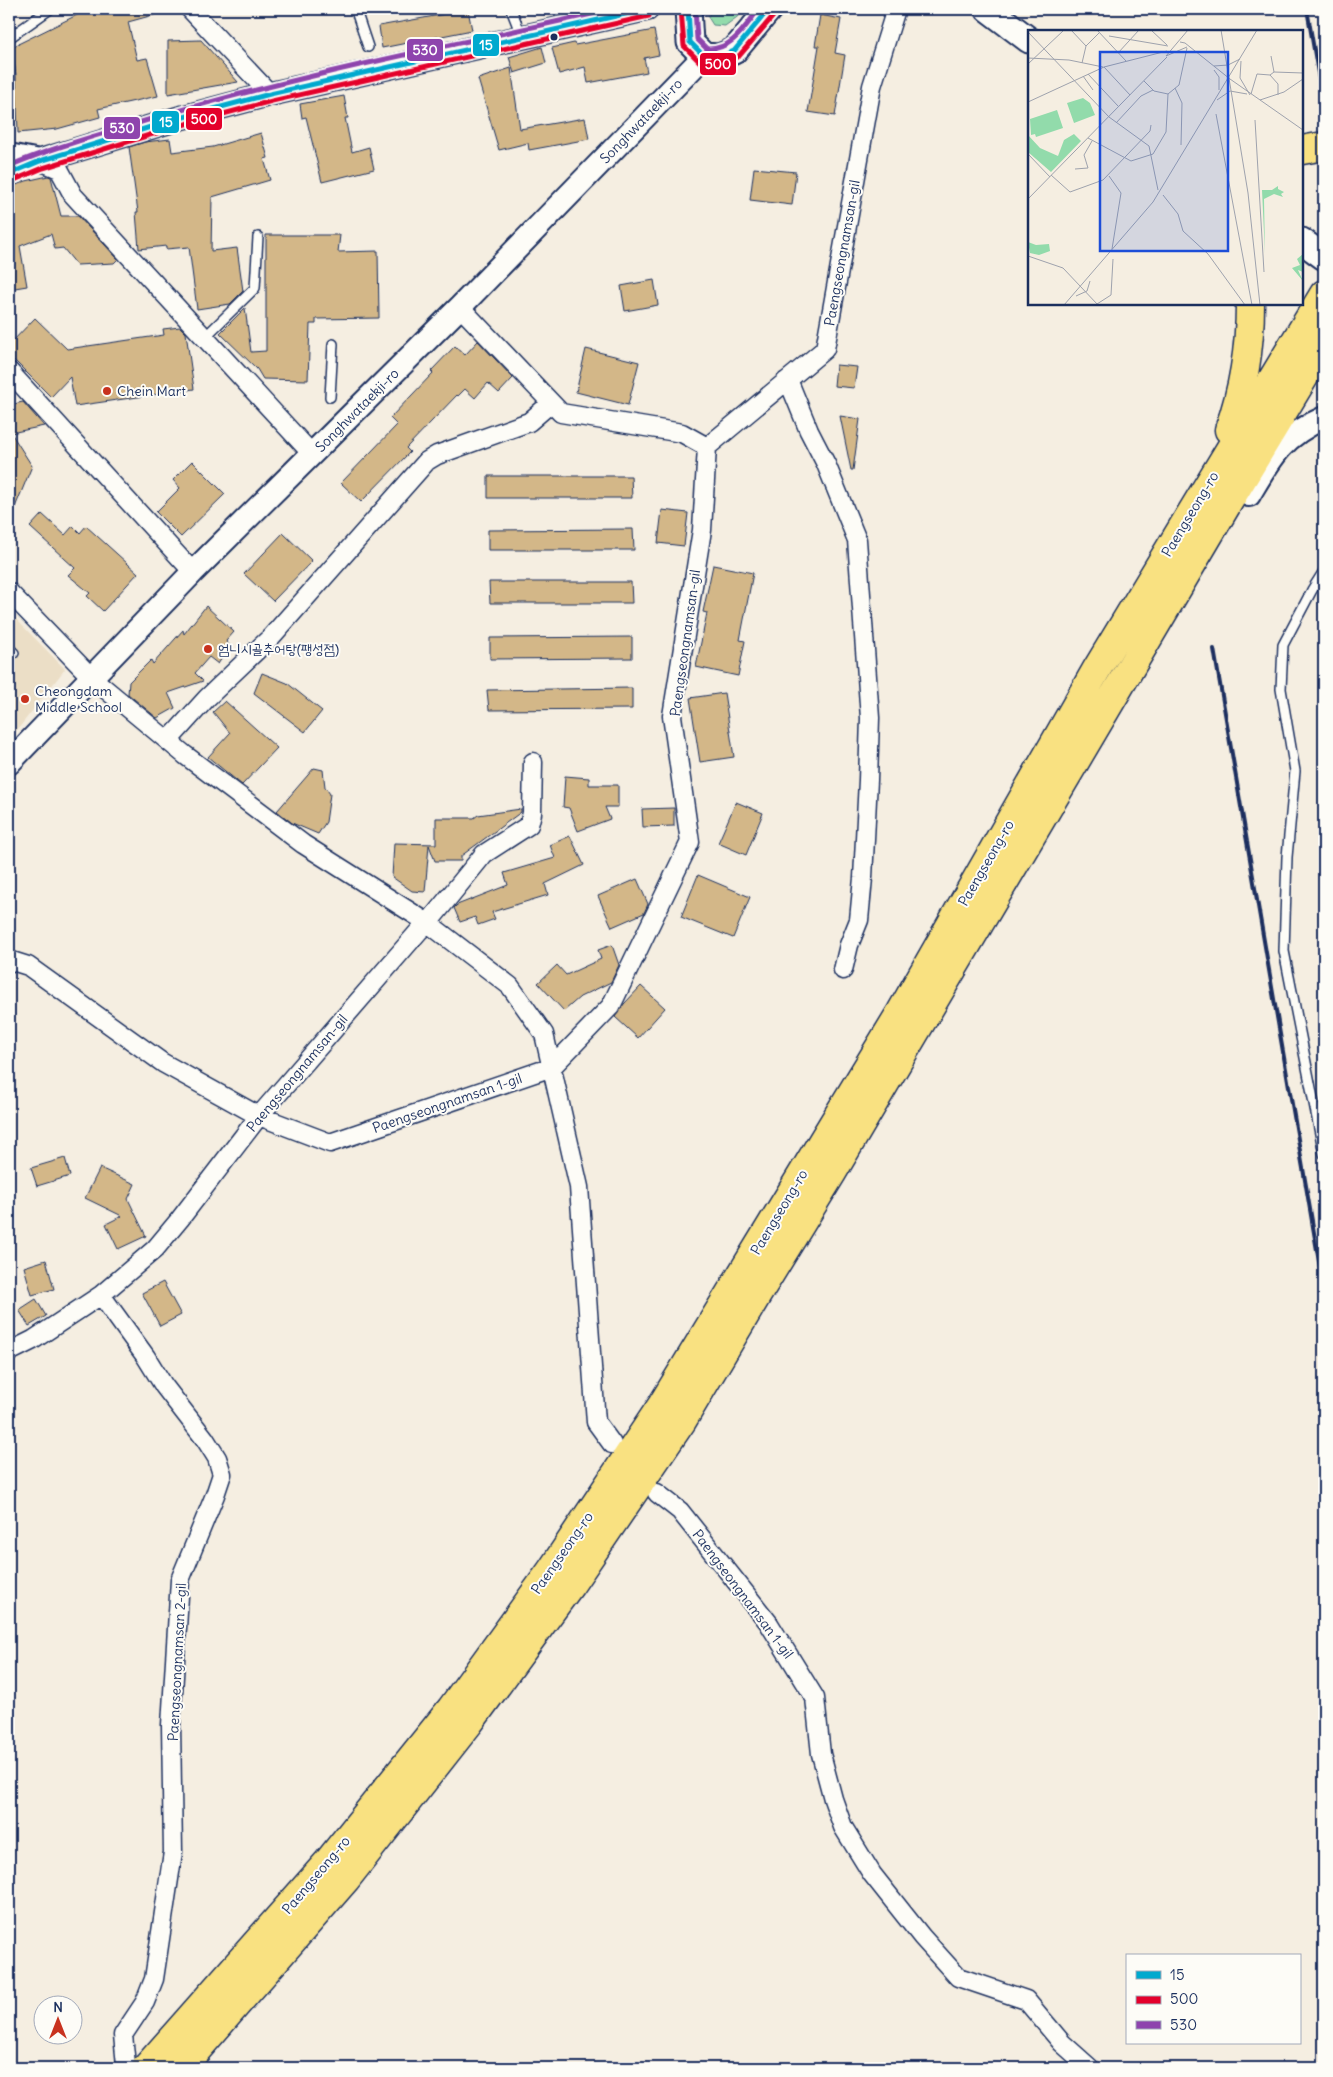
<svg xmlns="http://www.w3.org/2000/svg" width="1333" height="2077" font-family="Delius,'Poor Story',sans-serif">
<style>
.built{fill:#ebdec6}
.green{fill:#92dbab;stroke:#568584}
.building{fill:#d3b788;stroke:#1b2f5e}
.lines{fill:none;stroke-linecap:round;stroke-linejoin:round}
.service-casing{stroke:#1b2f5e;stroke-width:12}
.minor-casing{stroke:#1b2f5e;stroke-width:21}
.tertiary-casing{stroke:#1b2f5e;stroke-width:26}
.secondary-casing{stroke:#1b2f5e;stroke-width:29}
.primary-casing{stroke:#1b2f5e;stroke-width:31}
.service{stroke:#fdfcf7;stroke-width:9}
.minor{stroke:#fdfcf7;stroke-width:18}
.tertiary{stroke:#fdfcf7;stroke-width:22}
.secondary{stroke:#fdfcf7;stroke-width:25}
.primary{stroke:#f9e181;stroke-width:28}
.rail{stroke:#1b2f5e;stroke-width:4}
.bus-1-casing{stroke:#fdfcf7;stroke-width:9}
.bus-2-casing{stroke:#fdfcf7;stroke-width:9}
.bus-3-casing{stroke:#fdfcf7;stroke-width:9}
.bus-1{stroke:#00a9ce;stroke-width:5}
.bus-2{stroke:#e4002b;stroke-width:5}
.bus-3{stroke:#8e44ad;stroke-width:5}
.bus-dot{fill:#1b2f5e;stroke:#fdfcf7;stroke-width:2}
.poi-dot{fill:#c8321e;stroke:#fdfcf7;stroke-width:2}
.labels{text-anchor:middle;dominant-baseline:central;stroke-width:4;stroke-linejoin:round;paint-order:stroke}
.street-label{font-size:14px;fill:#1b2f5e;stroke:#fdfcf7}
.poi-label{font-size:14px;fill:#1b2f5e;stroke:#fdfcf7;text-anchor:start}
.inset-road{fill:none;stroke:#9ea2ad;stroke-width:1}
.view{fill:#1d4ed8;fill-opacity:0.15;stroke:#1d4ed8;stroke-width:2.5}
.inset-edge{fill:none;stroke:#1b2f5e;stroke-width:2.5}
.line-badge{stroke:#fdfcf7;stroke-width:2}
.badge-label{font-size:14px;text-anchor:middle;font-weight:bold;fill:#fff}
</style>
<rect width="100%" height="100%" fill="#f5eee1"/>
<filter id="ink" filterUnits="userSpaceOnUse"><feTurbulence type="fractalNoise" baseFrequency=".02" numOctaves="2"/><feDisplacementMap in="SourceGraphic" scale="10" xChannelSelector="R" yChannelSelector="G"/><feConvolveMatrix kernelMatrix="1 2 1 2 8 2 1 2 1" color-interpolation-filters="sRGB"/></filter>
<g filter="url(#ink)">
<path class="built" d="M9 612 65 669 18 729 9 734Z"/>
<path class="green" d="M712 9H748L725 26 713 25 708 17Z"/>
<path class="building" d="M78 9H156L157 14 128 22 137 60 147 58 158 96 98 109 100 117 57 129 18 133 16 75 12 47 79 14Z
M468 10 472 30 382 48 379 26Z
M820 15 841 19 835 53 845 55 835 116 808 112 819 46H815Z
M654 30 659 55 644 58 647 72 588 83 585 67 559 74 552 48 574 43 575 45Z
M201 40 238 82 168 94V41Z
M542 47 546 63 514 73 509 57Z
M511 68 520 129 585 118 589 139 529 150 528 143 499 150 478 79Z
M344 96 348 118H345L352 152 369 147 374 169 322 182 306 117 302 118 300 104Z
M261 133 268 158 264 159 270 180 212 197 211 251 237 248 243 291 230 304 197 309 189 247 166 249V246L139 249 136 212H138L129 147 145 142 170 139 172 152 213 147Z
M754 168 796 172 792 205 750 200Z
M48 176 51 177 61 216H78L118 259 114 263 77 265 63 248 55 249 51 234 20 246 27 286 9 289V188L26 181Z
M266 235H340L338 252 378 251 379 318 316 319V324H310L308 380 263 379 257 369 220 333 245 308 251 352 266 351Z
M654 280 658 305 625 311 621 286Z
M35 318 67 349 164 335 163 329 180 327 186 333 194 389 75 406 70 377 51 397 9 355V345Z
M478 341 513 378 499 393 488 383 475 398 465 389 458 396 457 395 406 448 410 452 361 502 341 483 397 425 390 418 433 373 431 371 455 346 465 355Z
M586 349 639 362 628 405 576 392Z
M836 365 857 367 854 388 834 386Z
M23 402 44 426 11 433 32 466 9 522V405Z
M840 416 860 419 853 470H851Z
M192 461 225 494 181 537 156 512 180 488 173 480Z
M488 476H631L632 498H488Z
M662 510 688 513 684 546 658 543Z
M42 514 65 535 73 526 80 533 86 526 138 573 103 611 87 596 90 593 68 575 75 568 30 527Z
M633 529 634 550H488V530Z
M283 533 312 561 273 601 244 574Z
M713 565 753 573 740 640 745 641 738 676 696 667 707 613 703 612Z
M489 582H631L632 603H490Z
M206 606 234 632 226 641 230 646 218 664 209 657 195 673 203 681 168 693 175 708 157 718 128 694 129 682 151 660 153 664 183 630 184 634Z
M632 637V658L490 659V638Z
M262 673 287 683 322 711 305 732 254 693Z
M632 688V709L489 710 487 690Z
M724 693 734 757 700 762 690 698Z
M225 701 277 748 242 785 208 757 230 733 213 712Z
M314 768 323 770 325 787 330 794 326 822 318 834 292 823 277 811Z
M565 776 589 778V785H618V807H605L610 819 578 831 569 808 563 807Z
M736 802 763 813 746 855 718 843Z
M674 808V826L643 827 642 809Z
M521 809V812L461 856V861H435L429 845 425 892 412 891 392 877 394 843 436 844V818H474L478 815Z
M570 836 584 865 545 884 548 895 492 912 495 919 478 925 475 917 460 922 454 908 457 905 508 885 504 873 555 858 550 845Z
M698 875 750 897 733 938 681 917Z
M637 879 648 904 644 913 612 927 598 896Z
M612 945 619 965 611 982 580 997 564 1011 538 983 557 965 566 975 601 959 598 950Z
M641 986 665 1008 638 1038 615 1017 624 1004Z
M65 1158 70 1176 37 1186 31 1168Z
M100 1168 135 1184 128 1199 146 1236 118 1249 106 1224 122 1216 85 1198Z
M46 1260 54 1289 32 1295 24 1267Z
M163 1282 181 1315 160 1326 142 1293Z
M36 1299 46 1316 29 1326 19 1310Z"/>
<g class="lines">
<defs>
<path id="service" d="M357 9V14L368 47
M511 9 522 37
M9 38 50 9
M204 338 255 288 258 237
M330 397 333 344
M1324 571 1312 590 1283 645 1281 689 1295 771 1287 857 1284 951 1324 1154
M9 648 14 653 9 655"/>
<path id="minor" d="M190 9 270 94
M9 174 40 161 59 169 73 195 312 454
M460 307 561 413 682 433 707 447
M9 371 193 572
M786 381 791 387 809 431 826 464 857 540 870 718 868 780 863 878 859 920 849 945 843 970
M9 592 92 678 185 755 303 844 428 923 510 986 544 1034 579 1187 596 1422 612 1444
M168 741 207 698 272 636 427 461 437 455 529 422 551 403
M9 960 28 966 163 1063 259 1116 330 1143 552 1067 611 1006 690 842 672 716 702 530 707 447 825 349 872 86 896 9
M101 1295 146 1357 164 1386 205 1439 217 1458 222 1474 215 1495 180 1580 171 1725 173 1852 154 1979 145 2002 123 2035 126 2065
M9 1352 33 1340 101 1295 155 1249 180 1219 259 1116 419 931 428 923 484 854 529 825 532 813 533 762
M657 1493 680 1511 768 1622 815 1698 821 1754 833 1799 843 1827 872 1874 922 1937 958 1977 1026 2000 1062 2043 1090 2068"/>
<path id="tertiary" d="M9 155 40 161 180 118 270 94 647 9
M1249 495C1271 458 1282 436 1324 418
M9 763 193 572 460 307 704 56"/>
<path id="secondary" d="M688 9 690 42 704 56 719 57 734 51 769 9
M988 9 1029 40
M1302 241 1324 257"/>
<path id="primary" d="M1302 150 1324 146
M1229 430C1244 388 1250 348 1250 304
M146 2068 328 1862 451 1709 551 1571 662 1405 901 1012 1098 667 1324 294
M181 2068 346 1879 469 1723 571 1584 682 1421 757 1295 832 1173 1226 506 1324 344"/>
</defs>
<use href="#service" class="service-casing"/>
<use href="#minor" class="minor-casing"/>
<use href="#tertiary" class="tertiary-casing"/>
<use href="#secondary" class="secondary-casing"/>
<use href="#primary" class="primary-casing"/>
<use href="#service" class="service"/>
<use href="#minor" class="minor"/>
<use href="#tertiary" class="tertiary"/>
<use href="#secondary" class="secondary"/>
<use href="#primary" class="primary"/>
<path class="rail" d="M1307 9 1324 108
M1214 649 1324 1291"/>
<defs>
<path id="bus-1" d="M688 9 690 42 704 56 719 57 734 51 769 9
M9 174 40 161 180 118 270 94 647 9"/>
<path id="bus-2" d="M681 9 684 46 701 63 722 64 739 56 775 14
M12 181 43 168 182 125 272 101 649 16"/>
<path id="bus-3" d="M695 9 697 39 707 49C733 50 745 26 759 9
M9 166C51 148 95 136 138 123 294 75 455 45 614 9"/>
</defs>
<use href="#bus-1" class="bus-1-casing"/>
<use href="#bus-2" class="bus-2-casing"/>
<use href="#bus-3" class="bus-3-casing"/>
<use href="#bus-1" class="bus-1"/>
<use href="#bus-2" class="bus-2"/>
<use href="#bus-3" class="bus-3"/>
</g>
</g>
<circle class="bus-dot" cx="554" cy="37" r="4.5"/>
<g class="poi-dot">
<circle cx="107" cy="391" r="5"/>
<circle cx="208" cy="649" r="5"/>
<circle cx="25" cy="699" r="5"/>
</g>
<g class="labels">
<g class="street-label">
<text transform="translate(641 121) rotate(-46)">Songhwataekji-ro</text>
<text transform="translate(842 253) rotate(-80)">Paengseongnamsan-gil</text>
<text transform="translate(357 410) rotate(-45)">Songhwataekji-ro</text>
<text transform="translate(1190 514) rotate(-59)">Paengseong-ro</text>
<text transform="translate(685 643) rotate(-82)">Paengseongnamsan-gil</text>
<text transform="translate(986 863) rotate(-60)">Paengseong-ro</text>
<text transform="translate(297 1073) rotate(-50)">Paengseongnamsan-gil</text>
<text transform="translate(447 1103) rotate(-19)">Paengseongnamsan 1-gil</text>
<text transform="translate(779 1212) rotate(-59)">Paengseong-ro</text>
<text transform="translate(562 1553) rotate(-55)">Paengseong-ro</text>
<text transform="translate(743 1594) rotate(53)">Paengseongnamsan 1-gil</text>
<text transform="translate(177 1662) rotate(-87)">Paengseongnamsan 2-gil</text>
<text transform="translate(316 1875) rotate(-50)">Paengseong-ro</text>
</g>
<g class="poi-label">
<text x="117" y="391">Chein Mart</text>
<text x="218" y="649">엄니시골추어탕(팽성점)</text>
<text x="35" y="691">Cheongdam<tspan x="35" dy="16">Middle School</tspan></text>
</g>
</g>
<g transform="translate(1028 30)">
<rect width="275" height="275" fill="#f5eee1"/>
<path d="M55 68 62 73 67 85 46 93 39 73ZM29 80 35 98 8 107 7 104 3 105 2 89ZM46 104 53 111 23 142 0 122V105L12 118 30 126 36 110ZM250 156V159L256 162 253 164 255 167 246 164 236 169 237 224 234 160H244ZM0 212 8 215 21 214 22 221 11 225 2 223ZM275 224V242L270 240 275 251 264 238 272 235 269 229Z" fill="#92dbab"/>
<path class="inset-road" d="M43 0 58 16M69 0 98 31M123 0 139 15M193 0 220 163 232 275M0 2 81 87 121 116 130 160M81 6 140 16M152 12 157 13 202 49M159 17 138 26 160 0M90 23 111 0M243 26 246 42 242 45 250 54V65M0 28 41 30 75 37M213 31 212 48 222 65M54 33 58 16 71 3M0 34 36 0M186 36 200 35 212 29M76 37 102 65M186 40 191 47V60M246 42 275 43M60 44 90 76M55 46 65 60M202 49 275 100M116 51 126 61 140 64M147 58 154 73 153 115M223 64 229 44 242 45M189 70 202 61 219 64M232 70 256 62 275 49M0 72 76 37 139 21M188 84 224 275M227 90 236 242M88 93 113 66 125 60M60 108 103 131 125 124 138 102 140 64 151 55 159 18M0 124 22 147M47 139 60 138 56 125 64 111M23 145 42 162 75 150 122 101 123 95M81 146 93 163 84 219M135 165 150 184 155 201 180 224 217 275M0 169 139 27M0 226 35 238 70 275M48 266 59 261 62 251M69 274 83 265 85 229M36 275 125 172 229 0"/>
<path class="view" d="M72 22H200V221H72Z"/>
<rect width="275" height="275" class="inset-edge"/>
</g>
<g class="line-badge">
<rect x="472" y="33" width="28" height="24" rx="5" fill="#00a9ce"/>
<rect x="406" y="38" width="38" height="24" rx="5" fill="#8e44ad"/>
<rect x="699" y="52" width="38" height="24" rx="5" fill="#e4002b"/>
<rect x="185" y="107" width="38" height="24" rx="5" fill="#e4002b"/>
<rect x="151" y="110" width="29" height="24" rx="5" fill="#00a9ce"/>
<rect x="103" y="116" width="38" height="24" rx="5" fill="#8e44ad"/>
</g>
<g class="badge-label">
<text x="486" y="50">15</text>
<text x="425" y="55">530</text>
<text x="718" y="69">500</text>
<text x="204" y="124">500</text>
<text x="166" y="127">15</text>
<text x="122" y="133">530</text>
</g>
<rect width="1333" height="2077" fill="none" stroke="#fdfcf7" stroke-width="30"/>
<rect x="15" y="15" width="1303" height="2047" fill="none" stroke="#1b2f5e" stroke-width="2" filter="url(#ink)"/>
<rect x="1126" y="1954" width="175" height="90" fill="#fdfcf7" stroke="#a3aaba"/>
<rect x="1136" y="1971" width="25" height="8" fill="#00a9ce" stroke="#a3aaba"/>
<text x="1170" y="1980" font-size="15" fill="#1b2f5e">15</text>
<rect x="1136" y="1996" width="25" height="8" fill="#e4002b" stroke="#a3aaba"/>
<text x="1170" y="2004" font-size="15" fill="#1b2f5e">500</text>
<rect x="1136" y="2021" width="25" height="8" fill="#8e44ad" stroke="#a3aaba"/>
<text x="1170" y="2030" font-size="15" fill="#1b2f5e">530</text>
<g transform="translate(58 2020)"><circle r="24" fill="#fdfcf7" stroke="#a3aaba"/>
<path d="M0-4L9 19L0 12L-9 19Z" fill="#c8321e"/>
<text y="-8" font-size="14" font-weight="bold" text-anchor="middle" fill="#1b2f5e">N</text>
</g>
</svg>
